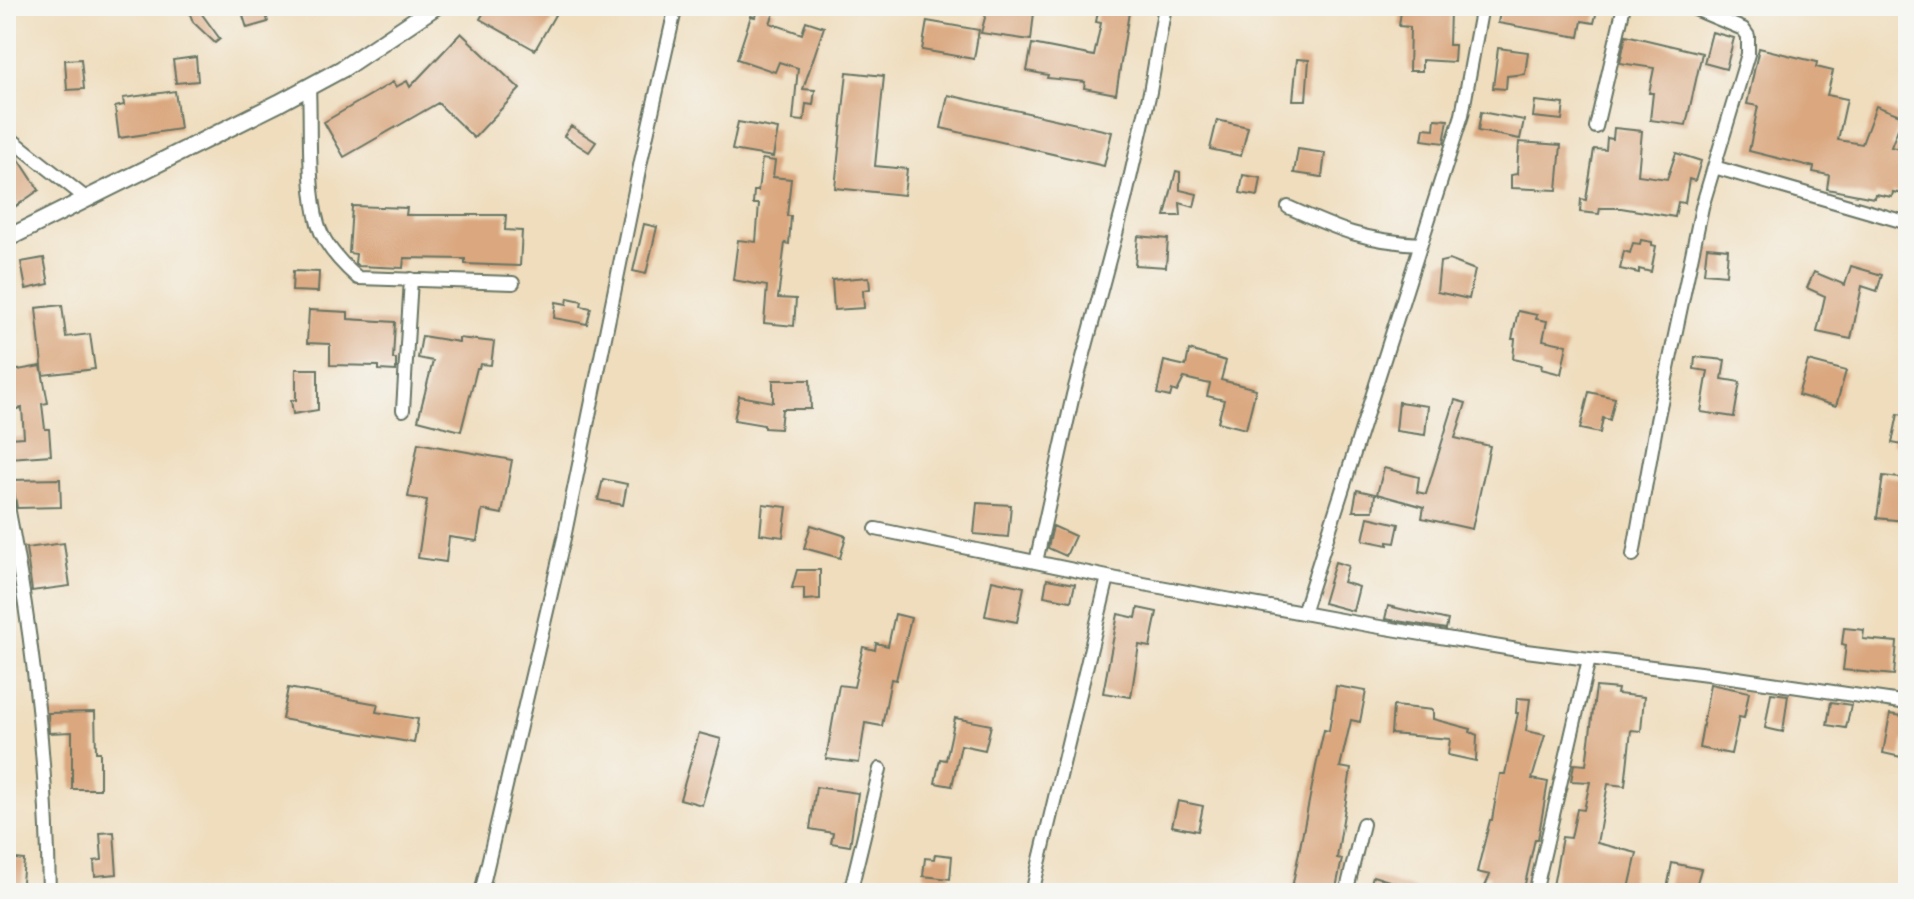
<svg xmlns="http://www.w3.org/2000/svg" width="1914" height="899" font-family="Delius,sans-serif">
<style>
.building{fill:#daa77f}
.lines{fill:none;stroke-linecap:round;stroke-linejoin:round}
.minor-casing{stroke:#687564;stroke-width:16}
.tertiary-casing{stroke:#687564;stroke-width:20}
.minor{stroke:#fff;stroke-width:12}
.tertiary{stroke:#fff;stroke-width:16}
</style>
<rect width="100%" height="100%" fill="#f6f6f2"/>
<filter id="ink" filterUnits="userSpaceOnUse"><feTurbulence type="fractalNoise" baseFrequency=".0125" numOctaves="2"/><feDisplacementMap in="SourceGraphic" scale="16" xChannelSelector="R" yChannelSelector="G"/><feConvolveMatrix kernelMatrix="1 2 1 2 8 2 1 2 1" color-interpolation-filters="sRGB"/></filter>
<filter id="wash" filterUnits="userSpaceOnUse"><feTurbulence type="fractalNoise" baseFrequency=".006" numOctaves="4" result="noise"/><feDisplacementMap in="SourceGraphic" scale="32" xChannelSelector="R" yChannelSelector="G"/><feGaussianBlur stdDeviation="1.8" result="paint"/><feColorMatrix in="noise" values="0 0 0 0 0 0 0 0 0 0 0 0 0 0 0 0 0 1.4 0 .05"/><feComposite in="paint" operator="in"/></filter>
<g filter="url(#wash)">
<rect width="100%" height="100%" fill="#efddbd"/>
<g id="blocks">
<path class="building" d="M187 6H196L220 39 215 43 193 22Z
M240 6H264L268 22 247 28Z
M488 6H560L535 50 480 19Z
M759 6 775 11 770 23 802 34 806 21 824 27 803 89 815 90 813 105 806 104 804 121 793 120 798 68 779 62 775 72 737 59 751 16 755 17Z
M988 6H1019V9L1034 12 1031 40 981 33Z
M1099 6H1130L1116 94 1084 88 1085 82 1047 78 1048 75 1027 71 1032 44 1094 56 1101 23 1096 22Z
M1501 6H1598L1594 23 1582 21 1579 37 1498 23Z
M1411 8 1450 9 1449 45H1455L1454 62 1422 60V71H1409L1410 27 1399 26 1401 11 1411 12Z
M927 21 979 30 974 59 922 50Z
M1712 32 1734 38 1726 69 1704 63Z
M461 33 520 89 474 138 438 103 344 157 324 122 393 82 396 87 407 81 410 87Z
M1626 35 1702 53 1686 125 1650 120 1653 93H1649L1654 68 1620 63Z
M1498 48 1528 52 1525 74 1507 76 1506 89 1493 88Z
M1759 48 1817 62 1816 67 1833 71 1827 95 1847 99 1838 140 1862 144 1876 106 1903 116 1891 147 1908 151V195L1893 192 1892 197 1875 194 1874 198 1827 189 1829 175 1813 172 1814 167 1749 151 1758 106 1747 104Z
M196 57 198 81 176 83 173 60Z
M81 59 84 89 67 90 65 60Z
M1297 59 1309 60 1306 100H1293Z
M847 72 884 76 875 166 907 169 904 195 835 188Z
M175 91 180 129 119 138 115 107 124 105 123 98Z
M948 95 1112 132 1104 166 941 128Z
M1535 101 1564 104 1562 120 1533 117Z
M1481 112 1524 120 1520 139 1478 131Z
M1435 119 1448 120 1444 143 1422 140 1424 128 1434 129Z
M1217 120 1248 127 1241 156 1210 149Z
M738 122 778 129 773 157 732 150Z
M571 126 596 142 589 152 564 136Z
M1614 128 1642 131 1638 175 1667 179 1676 153 1701 161 1695 181 1689 179 1685 203 1678 202 1675 217 1621 208H1600L1599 214 1580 212 1581 199 1586 200 1594 149 1606 150 1607 138 1613 139Z
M1519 142 1561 145 1557 190 1511 188V175L1517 174Z
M6 146 14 152 39 190 6 213Z
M1298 149 1325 153 1322 177 1294 173Z
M762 159 775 161 773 177 791 179 787 216H791L789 244 785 243 778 298 796 299 794 326 764 323 767 286 733 280 738 240 756 242 759 204H753L754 191H758Z
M1176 171 1180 172V190L1197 194 1194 207 1180 203 1181 216H1165Z
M1243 175 1261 178 1258 196 1240 193Z
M352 206 407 208 406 215H506L505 230 522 231 520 266 465 264V259L404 258 403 268 358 266 355 263 356 254 349 253Z
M644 224 657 227 646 274 633 271Z
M1138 236 1168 239 1166 267 1135 265Z
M1641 240 1652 242V245L1656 246 1651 272 1639 269V273L1620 269 1624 251 1630 253 1633 243 1640 244Z
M1707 247 1728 249 1726 275 1704 273Z
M44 258 49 284 26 289 21 262Z
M1449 260 1475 270 1469 299 1437 292 1440 262Z
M1851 266 1882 275 1877 291 1862 286 1851 339 1817 332 1825 296 1807 288 1814 272 1845 285Z
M293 271 319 272 318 292 292 291Z
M869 277 870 289 863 290 864 308 834 310 832 280Z
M568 298 582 301 581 306 591 308 587 324 554 318 556 302 567 304Z
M62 305 66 337 90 334 95 369 43 375 36 308Z
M309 310 348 312V319L395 322 393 359H396V371L379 370V366L330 365V344L307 343Z
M1518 311 1537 315 1536 319 1547 321 1543 340 1567 345 1561 374 1541 369 1542 365 1513 359 1515 339H1512Z
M422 336 459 342V338L494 342 491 365 480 364 479 368H477L461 431 418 420 433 361 418 358Z
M1189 350 1226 361 1221 380 1256 389 1246 429 1218 422 1224 400 1207 396 1210 384 1184 378 1177 392 1172 390 1170 397 1157 394 1164 361 1186 366Z
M1695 357 1725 360 1722 379 1740 382 1734 417 1701 412 1708 371 1694 369Z
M1808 361 1846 371 1836 406 1798 395Z
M41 366 48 403 42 404 45 429H49L51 455 9 458 8 438 24 437 22 408 6 411V372Z
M296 369H318V410L293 414 291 400H296Z
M773 380H810L811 409H782L780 429 764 428V425L734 420 739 396 773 402Z
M1589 392 1615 398 1610 420 1603 418 1600 433 1580 429Z
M1455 400 1466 403 1455 438 1490 446 1472 529 1422 518 1424 507 1377 494 1384 468 1419 477 1417 492 1426 494Z
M1399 402 1428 406 1425 435 1396 431Z
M1898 414 1908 416V446L1892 443Z
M418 443 512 460 502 514 482 510 477 541 449 537 446 562 418 558 427 500 408 497Z
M1883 476 1908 479V512L1906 511 1904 521 1877 518Z
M60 479 61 507 17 508 12 480Z
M603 479 627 484 623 505 598 500Z
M1357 490 1375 494 1373 511H1353Z
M977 503 1011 505 1008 537 974 534Z
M763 504 787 507 783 537 760 534Z
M1368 517 1399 524 1395 543 1388 542V545L1363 540Z
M811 525 846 536 840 558 804 548Z
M1053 526 1075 536 1066 556 1048 548Z
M64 543 70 586 32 591 26 548Z
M1335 562 1348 566 1343 582 1359 587 1353 611 1323 603Z
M797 570H820V599L804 600V588H792Z
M1047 579 1075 584 1071 601 1044 596Z
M992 580 1024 587 1017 622 985 616Z
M1388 606 1448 620 1446 629 1385 619Z
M1138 608 1157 612 1150 647 1139 645 1131 697 1103 693 1118 614 1136 618Z
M895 614 911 618 896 680 891 679 882 726 865 723 859 763 826 759 839 685 854 687 863 647 875 650 876 643 888 646Z
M1844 628 1864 630 1863 639 1897 642 1894 675 1843 670 1846 645 1842 644Z
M1710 684 1749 692 1744 718 1739 717 1731 754 1699 748Z
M1336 686 1366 691 1360 722 1351 720 1340 767 1351 769 1337 858 1342 859 1335 893H1291L1316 766 1324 730 1329 731Z
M1596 687 1618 689 1617 694 1644 697 1641 731 1631 730 1625 786 1608 784 1597 843 1637 853 1628 893H1594L1553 886 1562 837 1571 838 1577 809 1584 810 1590 782 1571 781 1574 764 1586 765Z
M288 688 378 704 376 712 418 719 414 743 282 719Z
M1771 693 1788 695 1783 732 1765 728Z
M1517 698 1530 699 1526 731 1545 735 1532 779 1548 782 1538 839H1535L1523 893H1482L1490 875 1477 872 1490 820H1492L1500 774H1505L1518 713H1516Z
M1831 702 1851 705 1846 728 1827 725Z
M1393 706 1433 710V719L1471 729 1470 732 1477 735 1476 761 1448 755 1450 739 1391 734Z
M95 712 96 752H100V789H72V732L49 733 48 713Z
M1890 714 1908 717 1906 740 1904 739 1901 757 1883 753Z
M955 718 991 725 985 750 961 745 952 786 935 783 940 759 946 760Z
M699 733 721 739 702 805 680 799Z
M816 787 858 793 850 846 831 843 833 833 810 829Z
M1178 801 1203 806 1198 831 1172 826Z
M114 832 117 874 95 876 94 861 102 860 100 833Z
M935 854 952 856 950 879 923 876 925 858 934 859Z
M6 858 24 860 21 893H6Z
M1672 863 1701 869 1694 893 1667 889Z
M1373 876 1418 890V893H1368Z"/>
</g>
</g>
<g filter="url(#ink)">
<use href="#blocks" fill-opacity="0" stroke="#687564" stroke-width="2"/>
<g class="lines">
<defs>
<path id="minor" d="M309 87C311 127 307 185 318 224 324 245 342 264 358 278L513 283
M1596 127 1624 6
M6 135 87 199
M1714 167 1908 223
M1288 207C1339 230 1364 241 1421 244
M403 410 411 279
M6 496C32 627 47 759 49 893
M876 529 1122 580 1368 625 1518 650 1731 677 1908 703
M1633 555 1657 421 1702 207 1748 54V36L1743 29 1688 6
M1036 562 1073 395 1125 200 1150 92 1165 6
M1303 613 1462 115 1482 6
M481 893 564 538 641 161 676 6
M850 893 880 769
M1032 893 1108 577
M1346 893 1363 824
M1535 893 1589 659"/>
<path id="tertiary" d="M6 239 279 103 342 69 436 6"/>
</defs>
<use href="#minor" class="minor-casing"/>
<use href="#tertiary" class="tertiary-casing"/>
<use href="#minor" class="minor"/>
<use href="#tertiary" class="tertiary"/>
</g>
</g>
<rect width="1914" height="899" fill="none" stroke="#f6f6f2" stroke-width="32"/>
</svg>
